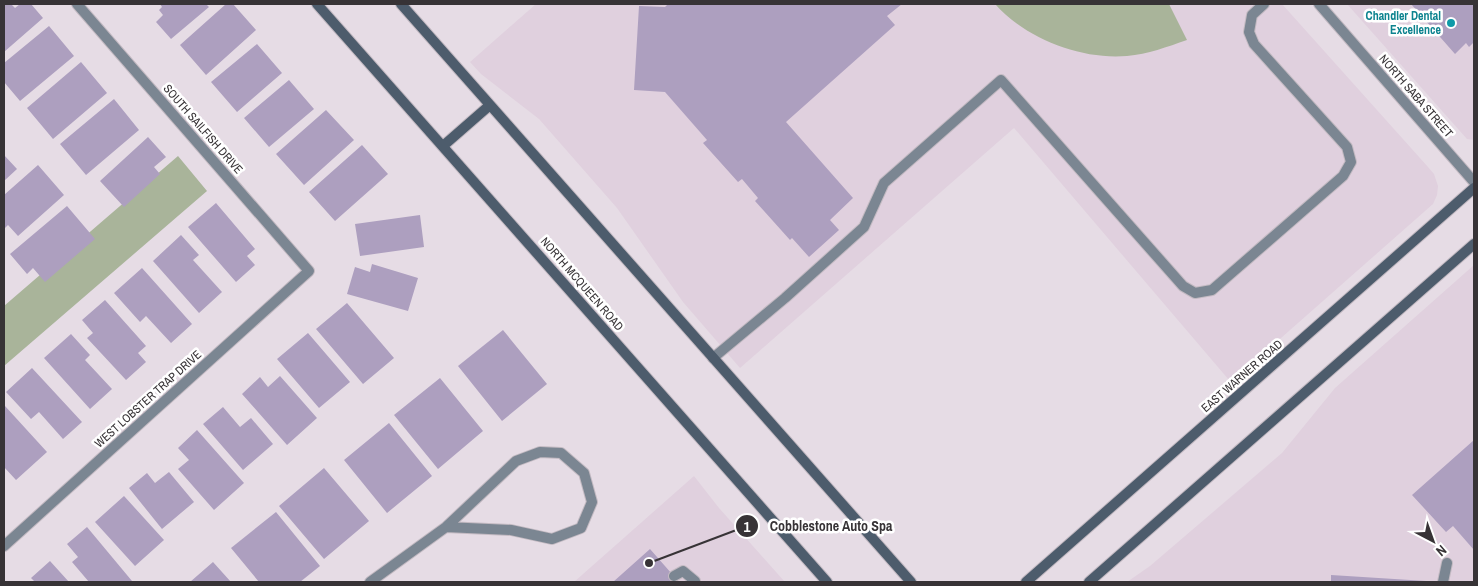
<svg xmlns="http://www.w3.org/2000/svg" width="1478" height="586" font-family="'Archivo Narrow',sans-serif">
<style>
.built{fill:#e0d0de}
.park{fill:#a9b49a}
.building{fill:#ad9fbf}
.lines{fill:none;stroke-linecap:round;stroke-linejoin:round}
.service-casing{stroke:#c3bac2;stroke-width:12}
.minor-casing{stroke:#c3bac2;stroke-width:12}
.secondary-casing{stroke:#c3bac2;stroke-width:12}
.service{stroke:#7b8692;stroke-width:10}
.minor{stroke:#7b8692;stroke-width:10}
.secondary{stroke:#4d5c6c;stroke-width:10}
.culture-dot{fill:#0f9aa8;stroke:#fff;stroke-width:2}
.labels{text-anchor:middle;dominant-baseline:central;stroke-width:5;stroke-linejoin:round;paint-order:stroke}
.culture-label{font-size:12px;font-weight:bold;fill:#0d838f;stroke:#fff;text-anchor:end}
.street-label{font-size:12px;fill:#373336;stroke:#fff}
.leader{fill:none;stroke:#373336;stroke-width:2}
.callout-dot{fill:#373336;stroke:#fff;stroke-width:2}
.mark-label{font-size:15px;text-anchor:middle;font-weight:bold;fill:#fff}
.callout-label{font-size:14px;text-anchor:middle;font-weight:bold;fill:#373336;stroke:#fff;stroke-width:5;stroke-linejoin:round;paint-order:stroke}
</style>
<rect width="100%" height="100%" fill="#e6dce5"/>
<path class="built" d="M536 4H1282L1428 167 1434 174 1438 186 1437 195 1433 204 1281 338 1229 380 1014 128 740 368 683 302 617 208 539 119 481 74 470 62Z
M1347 4H1474V140L1467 139Z
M1474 265V582H1127L1150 566 1282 453 1335 388Z
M694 476 719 508 785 582H574Z"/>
<path class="park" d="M995 4H1169L1187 40C1167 47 1148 54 1127 56 1081 60 1026 39 995 4Z
M178 156 207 191 4 366V306Z"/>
<path class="building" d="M4 4H11L15 8 20 4H31L43 18 4 52Z
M160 4H206L209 7 171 39 156 22 163 15 159 10 162 7Z
M226 4H233L256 30 206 75 180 45Z
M668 4H902L887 16 895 25 786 122 853 198 830 220 839 230 809 257 792 238 790 240 755 201 758 198 742 179 738 182 703 143 707 140 665 92 634 90 639 6 665 7Z
M1411 4H1474V42L1469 47 1466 43 1455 54Z
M49 26 74 56 20 101 4 82V63Z
M257 44 282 73 237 112 211 82Z
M81 62 107 93 53 139 27 108Z
M289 80 314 109 269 147 244 118Z
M114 99 139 130 86 175 60 144Z
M326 110 354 140 304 185 276 154Z
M148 137 166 157 154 167 160 174 124 207 100 181Z
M362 145 388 174 335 221 309 192Z
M4 155 17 169 4 181Z
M38 165 64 195 18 236 8 225 4 229V195Z
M216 203 255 249 247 256 255 265 236 282 188 227Z
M67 206 95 239 45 282 33 268 27 274 10 254Z
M420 215 424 247 360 256 355 224Z
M181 235 199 255 193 260 222 292 199 313 153 261Z
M372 264 418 278 408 311 347 294 355 267 370 272Z
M142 268 192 324 171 343 146 316 140 322 114 293Z
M105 300 146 346 138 353 146 362 126 380 87 338 93 333 82 320Z
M347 303 394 358 363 384 316 329Z
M503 330 547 384 502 421 458 366Z
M308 333 350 382 319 408 277 359Z
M71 334 90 355 85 360 112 389 90 409 44 358Z
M32 368 82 422 63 439 39 412 31 419 6 392Z
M280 376 317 418 287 445 242 394 260 377 268 387Z
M440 378 483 431 438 469 394 415Z
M5 406 47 452 16 480 4 467V407Z
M223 407 240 427 251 418 273 444 243 470 203 424Z
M389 423 432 476 387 513 344 460Z
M197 430 244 483 214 510 178 469 189 460 178 448Z
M1474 440V550L1453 526 1446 532 1412 495Z
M324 468 369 521 324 559 279 506Z
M169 472 194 502 162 529 129 488 147 473 155 483Z
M124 496 164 540 135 566 95 522Z
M276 512 320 566 300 582H259L231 548Z
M87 527 132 581 130 582H89L72 562 78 557 67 544Z
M650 549 679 582H613Z
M50 561 69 582H35L31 578Z
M213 562 231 582H190Z
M1331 575 1426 581V582H1331Z"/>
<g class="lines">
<defs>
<path id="service" d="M713 358 785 298 864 227 884 183 1001 80 1183 286 1195 293 1212 290 1343 176 1351 162 1347 147 1254 44 1249 32 1252 15 1264 4
M674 576 683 571 695 581
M1443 582 1447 563"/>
<path id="minor" d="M1319 4 1474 182
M4 546 309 271 77 4
M370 582 446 527 516 461 540 452 561 453 584 473 592 502 581 528 552 539 511 530 446 527"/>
<path id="secondary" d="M317 4 827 582
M401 4 911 582
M443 146 490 105
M1026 582 1474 188
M1089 582 1474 244"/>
</defs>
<use href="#service" class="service-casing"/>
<use href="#minor" class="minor-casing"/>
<use href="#secondary" class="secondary-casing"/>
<use href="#service" class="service"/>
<use href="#minor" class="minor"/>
<use href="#secondary" class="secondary"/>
</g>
<circle class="culture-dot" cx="1451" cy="23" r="5"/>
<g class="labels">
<g class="culture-label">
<text x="1441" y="16">Chandler Dental<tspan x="1441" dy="14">Excellence</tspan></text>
</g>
<g class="street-label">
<text transform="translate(1416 96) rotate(49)">NORTH SABA STREET</text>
<text transform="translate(203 129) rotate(49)">SOUTH SAILFISH DRIVE</text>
<text transform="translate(582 284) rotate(49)">NORTH MCQUEEN ROAD</text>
<text transform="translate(1242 376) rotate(-41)">EAST WARNER ROAD</text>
<text transform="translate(148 399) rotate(-42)">WEST LOBSTER TRAP DRIVE</text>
</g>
</g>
<path class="leader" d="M649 563L747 526"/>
<g class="callout-dot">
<circle cx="649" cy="563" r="5"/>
<circle cx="747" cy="526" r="12"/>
</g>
<g class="mark-label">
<text x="747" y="532">1</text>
</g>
<g class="callout-label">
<text x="831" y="531">Cobblestone Auto Spa</text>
</g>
<rect width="1478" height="586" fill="none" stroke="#373336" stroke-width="10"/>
<g transform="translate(1433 541) rotate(139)" stroke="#ffffff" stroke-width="4" paint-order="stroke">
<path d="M0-4L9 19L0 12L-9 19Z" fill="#373336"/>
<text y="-8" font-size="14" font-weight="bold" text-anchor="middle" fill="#373336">N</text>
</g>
</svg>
